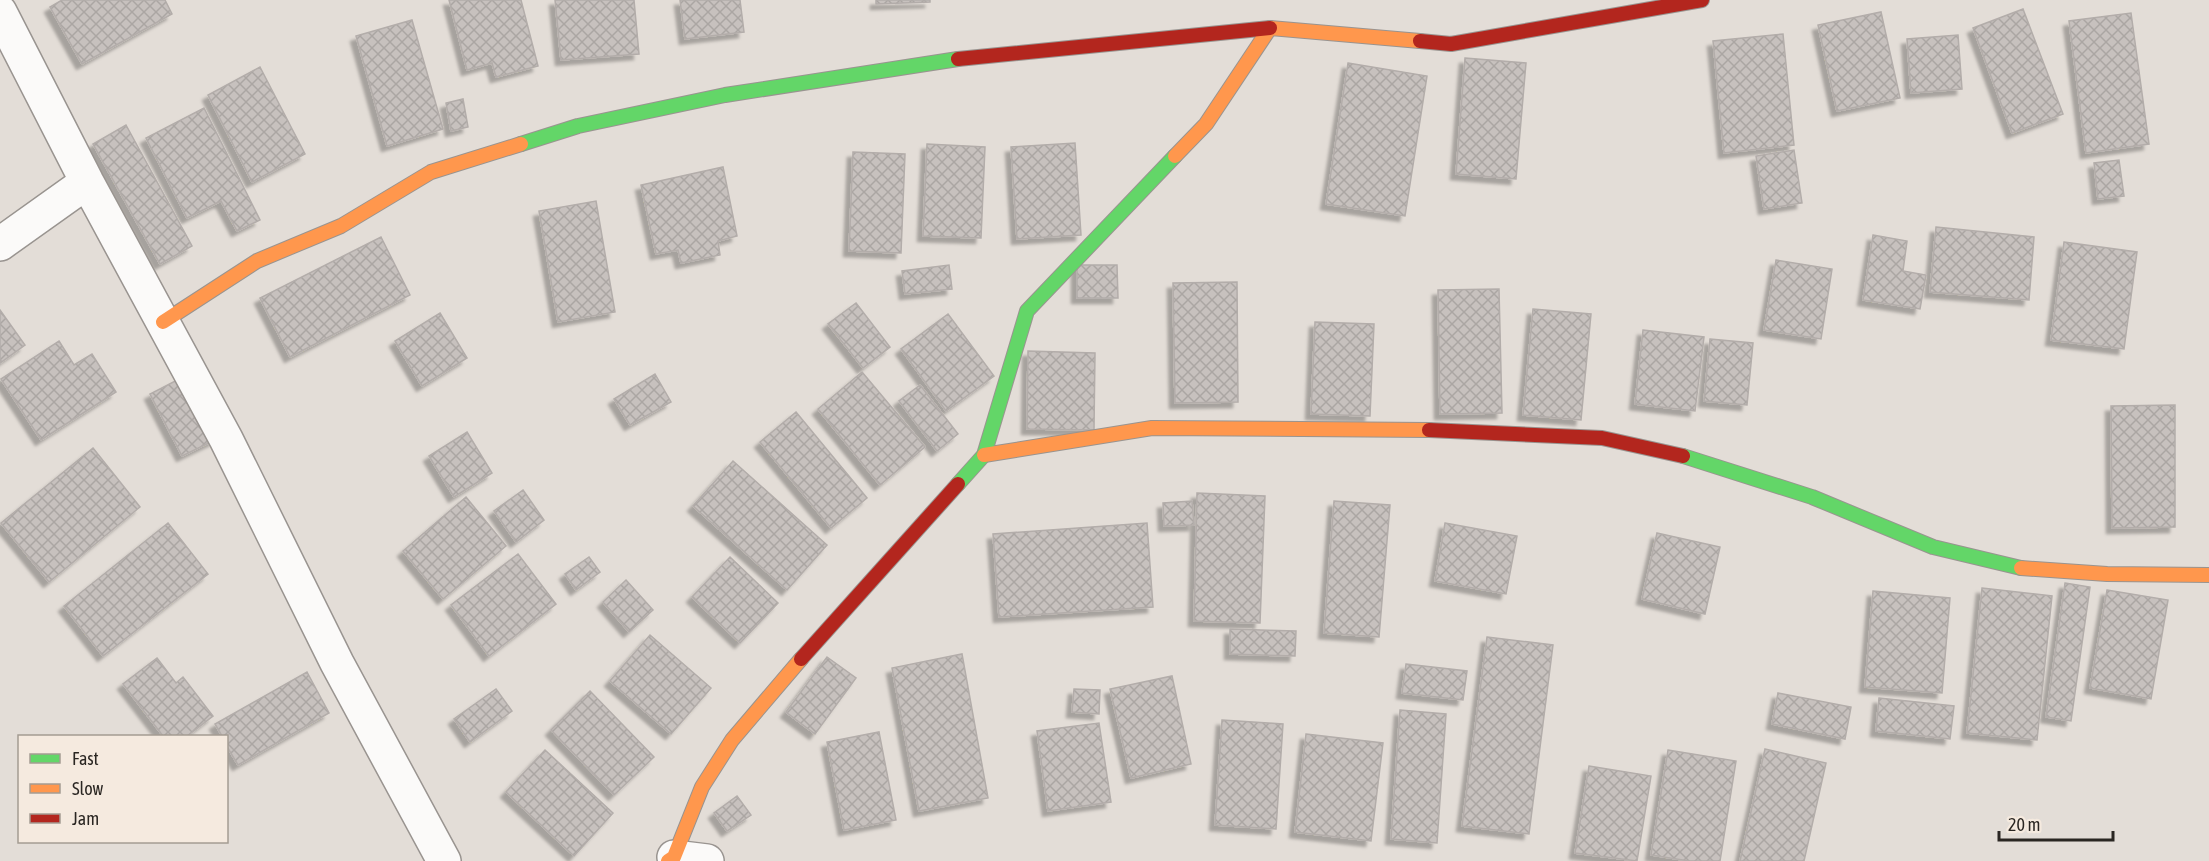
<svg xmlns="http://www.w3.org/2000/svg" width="2209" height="861" font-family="'Asap Condensed',sans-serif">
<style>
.building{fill:url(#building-cross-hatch);stroke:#b3adaa;stroke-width:1.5;filter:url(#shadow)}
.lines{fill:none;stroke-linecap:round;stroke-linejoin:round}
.street-casing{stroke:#999490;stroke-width:36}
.fast-casing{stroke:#999490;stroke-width:16}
.slow-casing{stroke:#999490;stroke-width:16}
.jam-casing{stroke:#999490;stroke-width:16}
.street{stroke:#fbfaf9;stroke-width:33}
.fast{stroke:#63d668;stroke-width:14}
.slow{stroke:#ff974d;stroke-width:14}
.jam{stroke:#b3261e;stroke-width:14}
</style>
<defs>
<pattern id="building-cross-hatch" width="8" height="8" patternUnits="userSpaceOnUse" patternTransform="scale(1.5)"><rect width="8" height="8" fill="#c7c1be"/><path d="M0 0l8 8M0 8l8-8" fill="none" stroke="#aba6a3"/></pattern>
<filter id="shadow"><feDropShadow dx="-5.5" dy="5.5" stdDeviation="1.5" flood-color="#0004"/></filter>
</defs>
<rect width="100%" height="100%" fill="#e3ddd7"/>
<path class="building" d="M62 0H165L172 14 82 64 50 7Z
M449 0H521L538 66 496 77 492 63 467 70Z
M555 0H634L639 54 561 60Z
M680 0H740L744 32 685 39Z
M876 0H930V2L876 4Z
M2023 9 2063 114 2012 133 1973 28Z
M1881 12 1900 98 1837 111 1818 25Z
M2131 13 2149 144 2086 153 2069 21Z
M412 20 443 129 387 146 356 36Z
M1783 34 1794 145 1724 153 1713 41Z
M1958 35 1962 89 1911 93 1907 39Z
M1465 58 1526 63 1516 179 1456 174Z
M1348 63 1427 76 1405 216 1326 204Z
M260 67 305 154 252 182 208 95Z
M463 99 468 127 451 131 446 103Z
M204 108 260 220 237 231 221 201 187 218 146 138Z
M126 125 192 246 160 264 93 144Z
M1075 143 1081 235 1017 239 1011 147Z
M927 144 985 147 981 238 923 236Z
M1794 150 1802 203 1764 209 1756 156Z
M853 152 905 154 901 253 849 251Z
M2119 160 2124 196 2098 199 2094 163Z
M723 167 737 236 718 241 720 255 681 263 678 250 656 254 641 185Z
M596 201 615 312 558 322 539 211Z
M1936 227 2034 237 2029 300 1930 292Z
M1873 235 1907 241 1903 271 1926 275 1920 309 1863 300Z
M381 237 410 295 290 357 260 298Z
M2064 242 2137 252 2124 349 2051 340Z
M1776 260 1832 269 1821 339 1764 330Z
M949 265 952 289 905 294 902 271Z
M1077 265H1117L1118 298H1077Z
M1237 282 1238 402 1175 403 1173 283Z
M1499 289 1502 413 1440 414 1438 290Z
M856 303 890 347 863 368 828 324Z
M1533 309 1591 314 1581 420 1523 415Z
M0 310 25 345 0 363Z
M440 313 467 358 422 386 395 341Z
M948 314 994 376 946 411 901 349Z
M1315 322 1374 324 1370 416 1311 414Z
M1643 330 1704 337 1695 411 1635 404Z
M1710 339 1753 343 1747 405 1704 401Z
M59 341 74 365 92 354 116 392 41 440 1 379Z
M1028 351 1095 353 1094 430 1027 429Z
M862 372 925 447 880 485 818 409Z
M655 374 671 402 630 425 614 399Z
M183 377 215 440 182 456 150 394Z
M920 385 958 434 937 451 899 401Z
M2175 405V527L2112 528 2111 406Z
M796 412 867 498 831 528 760 442Z
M467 432 492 473 454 497 429 456Z
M93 448 140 507 49 582 1 523Z
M733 461 827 545 787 590 693 506Z
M523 490 544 520 516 542 494 511Z
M1197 493 1265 496 1260 623 1194 621Z
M466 497 506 546 443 599 403 551Z
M1192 501 1194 525 1164 526 1163 503Z
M1334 501 1390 505 1379 637 1324 633Z
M168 523 208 574 103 656 64 606Z
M1147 523 1153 607 999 617 993 534Z
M1445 523 1517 536 1506 594 1435 581Z
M1657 533 1720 547 1705 614 1642 599Z
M518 554 556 604 489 656 451 605Z
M589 557 600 572 576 590 565 574Z
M730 557 778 603 740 643 692 597Z
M626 580 653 610 629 632 603 602Z
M2065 583 2090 587 2071 721 2046 717Z
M1982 588 2052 596 2037 740 1967 733Z
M2107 590 2168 600 2151 699 2090 688Z
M1873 591 1950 598 1942 693 1865 687Z
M1230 629 1296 631 1295 656 1230 654Z
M650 635 711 688 671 734 610 681Z
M1487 637 1553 645 1529 834 1462 826Z
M962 654 988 798 919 811 892 668Z
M827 657 856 678 815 734 786 712Z
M157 658 176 683 183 677 213 716 187 736H163L123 684Z
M1406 664 1467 671 1463 700 1402 693Z
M307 672 329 713 238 765 226 745V736H222L215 724Z
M1172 676 1191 764 1131 778 1110 689Z
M496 689 512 711 470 742 454 719Z
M1074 689 1100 690 1099 714 1072 712Z
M590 691 654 757 614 795 551 730Z
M1778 693 1851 707 1845 739 1772 724Z
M1879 698 1954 706 1950 739 1876 731Z
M1400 710 1446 714 1437 843 1391 839Z
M1222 720 1283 724 1276 829 1215 825Z
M1099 723 1111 802 1048 811 1037 731Z
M879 732 896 820 844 830 827 742Z
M1306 734 1383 743 1371 841 1295 832Z
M1765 749 1826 763 1804 861H1740Z
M545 750 613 813 574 856 506 792Z
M1668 750 1736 761 1720 861H1689L1651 855Z
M1589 766 1651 776 1637 861 1575 853Z
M737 796 751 815 727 831 714 813Z"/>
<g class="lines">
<defs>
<path id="street" d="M0 12 87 182 226 439 337 663 444 861
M0 244 87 182
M674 857 707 861"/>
<path id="fast" d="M521 144 578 126 725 95 958 59
M1683 456 1812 497 1933 547 2021 568
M958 484 984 455 1027 311 1175 156"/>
<path id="slow" d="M1175 156 1206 124 1270 28 1420 41
M163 322 257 261 341 226 431 172 521 144
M984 455 1152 428 1429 430
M2021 568 2107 574 2209 575
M668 861 674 857 702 787 732 740 801 659"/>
<path id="jam" d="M1420 41 1451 44 1702 0
M958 59 1270 28
M1429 430 1602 438 1683 456
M801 659 958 484"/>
</defs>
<use href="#street" class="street-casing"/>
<use href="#fast" class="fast-casing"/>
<use href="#slow" class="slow-casing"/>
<use href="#jam" class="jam-casing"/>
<use href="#street" class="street"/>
<use href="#fast" class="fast"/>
<use href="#slow" class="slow"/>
<use href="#jam" class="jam"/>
</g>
<rect x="18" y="735" width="210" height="108" fill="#f5eadf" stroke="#a49c93" stroke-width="1.5"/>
<rect x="30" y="754" width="30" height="9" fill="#63d668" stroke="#a49c93" stroke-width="1.5"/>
<text x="72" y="765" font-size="18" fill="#2a2622">Fast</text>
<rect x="30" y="784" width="30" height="9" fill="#ff974d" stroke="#a49c93" stroke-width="1.5"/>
<text x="72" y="795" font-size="18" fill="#2a2622">Slow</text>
<rect x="30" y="814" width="30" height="9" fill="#b3261e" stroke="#a49c93" stroke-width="1.5"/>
<text x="72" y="825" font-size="18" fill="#2a2622">Jam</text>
<path d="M1999 831v9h114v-9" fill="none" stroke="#2a2622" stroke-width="3"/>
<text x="2008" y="831" font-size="18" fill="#2a2622" stroke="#f5eadf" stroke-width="4.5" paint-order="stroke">20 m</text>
</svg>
